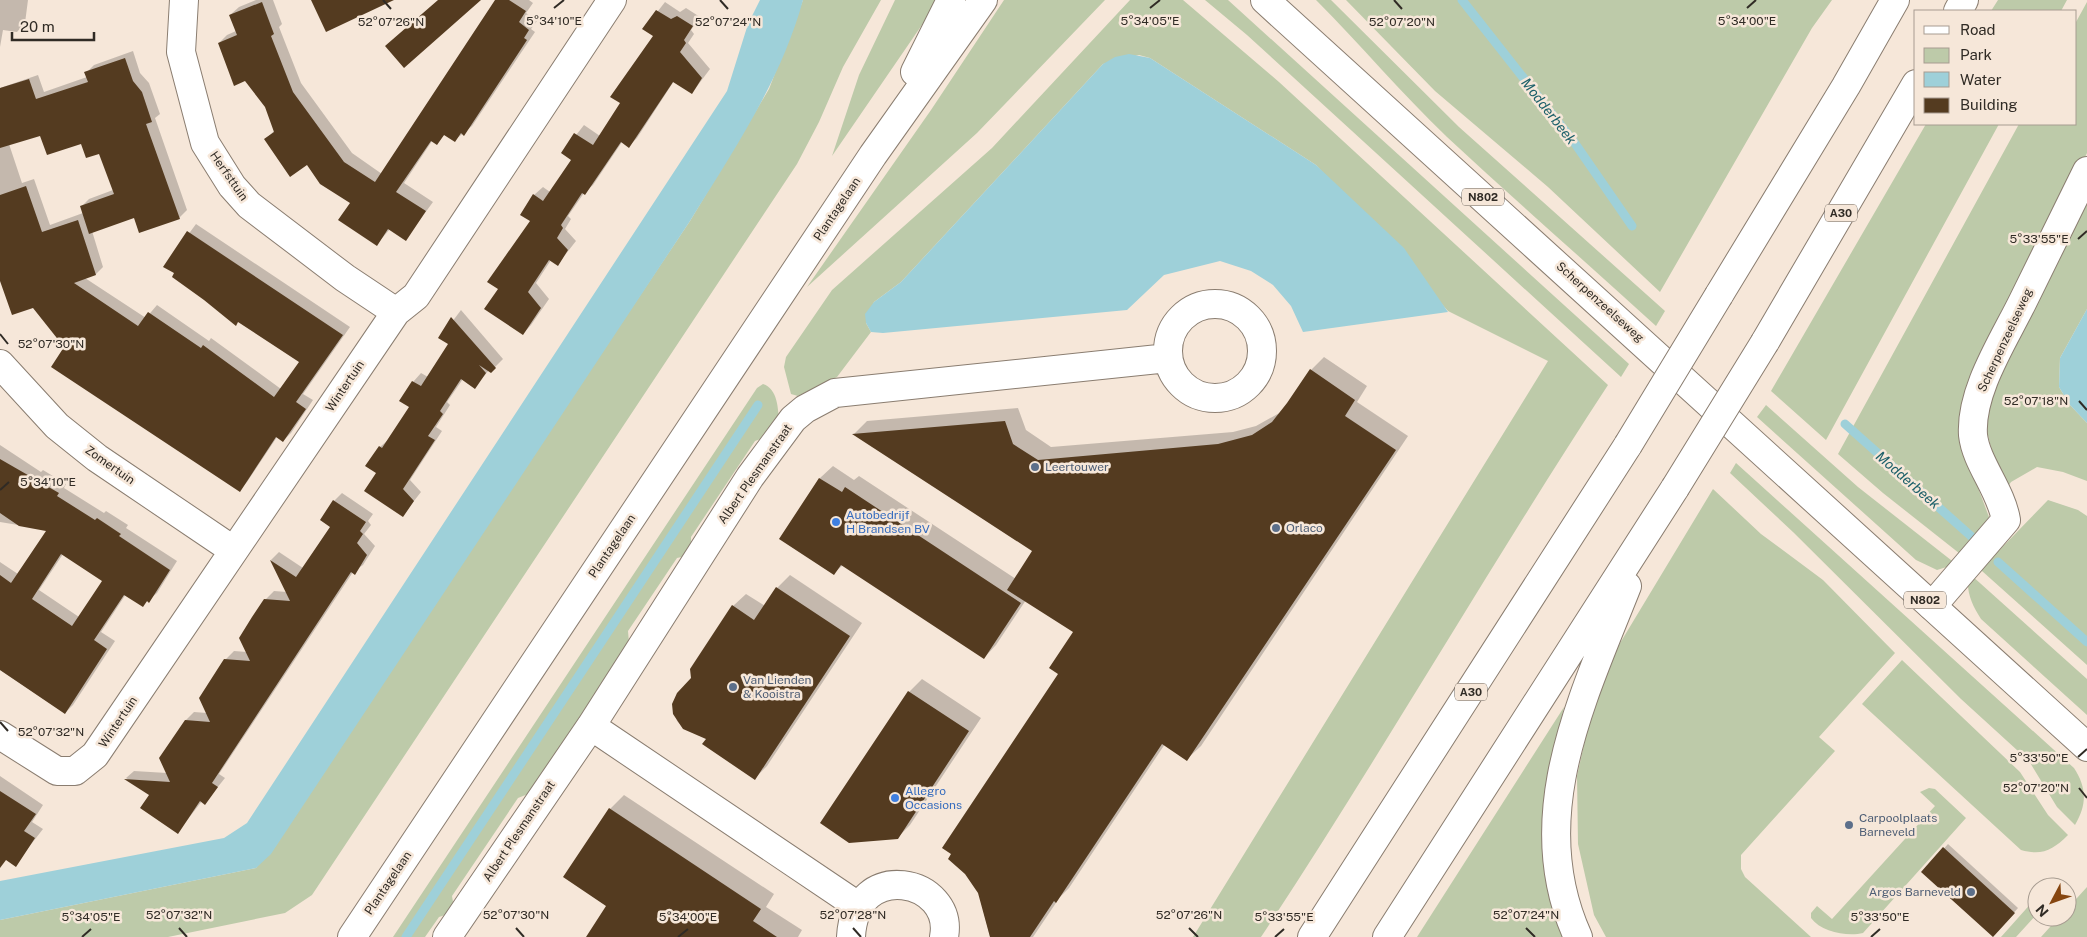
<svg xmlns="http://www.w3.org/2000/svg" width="2087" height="937" font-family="'Public Sans',sans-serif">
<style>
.green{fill:#bdcaa9}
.water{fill:#9ed0d9}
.shadow{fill:#0003;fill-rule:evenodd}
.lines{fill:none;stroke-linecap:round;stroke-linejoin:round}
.stream{stroke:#9ed0d9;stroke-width:9}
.building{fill:#543b20;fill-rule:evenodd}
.minor-casing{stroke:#8a7d70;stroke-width:30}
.secondary-casing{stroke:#8a7d70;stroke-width:30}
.primary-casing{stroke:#8a7d70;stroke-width:30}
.motorway-casing{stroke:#8a7d70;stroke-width:30}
.minor{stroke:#fff;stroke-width:28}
.secondary{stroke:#fff;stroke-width:28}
.primary{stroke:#fff;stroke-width:28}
.motorway{stroke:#fff;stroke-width:28}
.motorway-bridge-casing{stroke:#8a7d70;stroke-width:30;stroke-linecap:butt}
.motorway-bridge{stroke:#fff;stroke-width:28}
.ticks{fill:none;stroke:#302b25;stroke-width:2}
.service-dot{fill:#5c6f8a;stroke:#f6e7d9;stroke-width:2}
.shop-dot{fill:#3f7fe0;stroke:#f6e7d9;stroke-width:2}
.labels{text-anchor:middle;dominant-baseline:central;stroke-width:5;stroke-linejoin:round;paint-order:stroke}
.shield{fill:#f6e7d9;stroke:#6b635b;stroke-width:1}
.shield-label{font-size:11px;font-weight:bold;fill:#302b25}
.street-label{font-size:12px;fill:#302b25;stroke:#f6e7d9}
.service-label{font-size:12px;fill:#4e5e75;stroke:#f6e7d9;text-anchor:start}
.shop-label{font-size:12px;fill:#366cbe;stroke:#f6e7d9;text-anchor:start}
.water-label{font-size:14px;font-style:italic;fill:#1d606a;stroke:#f6e7d9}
.ticks-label{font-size:12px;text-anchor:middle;fill:#302b25;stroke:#f6e7d9;stroke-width:5;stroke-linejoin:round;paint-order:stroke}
</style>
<rect width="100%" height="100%" fill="#f6e7d9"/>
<path class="green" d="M803 0H881L843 67 819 122 797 164 312 895 285 913 168 937H0V920L256 868 690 221 769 89Z
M895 0H939L832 156 859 75Z
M1004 0H1105L977 133 807 287 931 110Z
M1130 0H1183L1279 82 1608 385C1489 567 1381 755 1261 937H1193L1548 361 1448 311 1316 165 1150 58 1139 55 1103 64 901 282 874 302 866 323 871 332 837 377 798 396 791 394 784 367 786 357 832 290 992 148Z
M1205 0H1228L1629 364 1621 377 1247 35Z
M1316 0H1331L1459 127 1665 311 1656 326C1587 263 1516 201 1447 137 1401 93 1361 45 1316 0Z
M1346 0H1832L1812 28 1660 292 1548 187 1435 91Z
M1998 0H2067L2061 11H1991Z
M2087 2V153L1964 406 1968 461 1989 517 1964 557 1883 493 1838 454 2019 124H2076V22Z
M1926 124H1999L1826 440 1771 391Z
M2087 195V309L2060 358 2059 387 2070 405 2087 423V481L2063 472 2037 467 2011 482 2007 488 1995 463 1984 420 2000 373Z
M763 384C778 389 778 409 779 422L766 437 755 441 691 537V544L686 556 677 558 628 631 629 643 625 651 528 794 518 798 452 896 454 908 448 914 439 917 425 937H393L757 388Z
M1766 405 1858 487 1956 564 1937 570 1916 560 1757 417Z
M1736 463 2074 768C2087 788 2087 804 2075 825L2057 807 2029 761 1961 699 1793 532 1730 473Z
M1713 489 1761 534 1823 580 1895 653 1819 737 1835 751 1741 855V869L1745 877 1811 937H1606L1594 915 1578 844 1577 776 1599 678Z
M2048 500 2078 510 2087 516V665L1982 571V568Z
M1971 575 2087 679V715L1981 619C1973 606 1967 595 1968 579Z
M1902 660 2020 772 2048 815 2068 835C2053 850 2042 856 2021 850L1862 704Z
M1564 707 1547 781 1549 855 1574 937H1417Z
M1929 788 1935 789 1966 818 1863 933C1848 937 1821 932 1811 918V913L1817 906 1832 919 1935 806 1920 792Z
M2087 887V937H2041L2059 917H2067V909Z
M2037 899V914L2016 937H2001L2034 900Z"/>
<path class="water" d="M760 0H803C781 81 733 151 690 221L271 854 256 868 0 920V881L224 838 247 823 727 91 748 24Z
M1129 54 1150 58 1316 165 1404 248 1448 312 1303 332 1291 306 1273 285 1251 271 1220 261 1164 275 1127 310 883 333 871 332 866 323 865 314 874 302 901 282 1103 64 1115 57Z
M2087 309V423L2070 405 2059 387 2060 358Z"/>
<path class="shadow" d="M0 0H28L25 23 17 32 3 30 0 47Z
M256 0H273L282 24 279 27 301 83 352 153 382 174 497 0H529L533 3 526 13 537 21 531 29 535 32 472 126 455 140 445 134 436 144 432 141 404 183 433 202 406 239 390 229 377 244 351 203 307 163 266 139 275 130 266 107 219 43 227 35 236 31 230 15 239 7Z
M665 2 680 12 686 8 700 17 691 30 694 34 688 43 710 69 692 93 674 81 637 138 629 146 622 142 593 185 584 193 568 216 571 219 565 229 576 241 558 264 551 260 536 283 549 299 531 325 523 334 499 288 532 221 534 195 543 187 550 192 573 159 562 153 584 125 600 136 622 103 655 36 644 29Z
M133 51 140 73 149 83 160 114 155 118 187 210 179 218 135 216 92 231 103 267 96 274 85 278 146 318 157 305 209 341 211 338 281 389 301 362 165 266 196 224 350 327 303 394 313 400 291 433 283 441 277 437 247 482 240 490 66 347 34 306 0 277V88L38 75 44 92 87 77 86 73 94 65ZM41 134 82 142 100 152 113 190 89 199 81 207 83 213 50 225 34 179 22 183 9 144Z
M461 310 503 359 491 371 489 370 475 387 463 379 447 402 450 405 436 427 442 431 410 480 421 492 403 515 377 473 380 447 389 439 411 407 401 400 413 382 421 373 428 377 450 344 440 338Z
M1324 357 1367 386 1357 402 1408 436 1201 746 1187 759 1165 744 1069 888 1060 897 1033 937H990L979 893 966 873 1060 674 1075 632 1026 600 996 645 984 658 843 565 834 573 781 538 820 478 833 466 854 480 859 476 1016 579 1034 551 854 434 867 421 1018 408 1026 430 1051 447 1233 432 1256 426 1283 411 1311 370Z
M0 445 41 472 43 470 66 484 64 488 104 513 106 511 128 525 126 528 177 561 157 593 143 605 126 594 101 632 115 641 73 705 65 713 0 670V562L18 574 48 530 0 522ZM63 554 104 580 79 617 39 590Z
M342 493 373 514 368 521 371 525 364 534 375 546 363 565 353 572 219 774 225 778 205 803 202 801 178 832 151 795 126 778 134 771 167 773 186 720 194 712 207 713 225 660 234 651 247 652 265 600 274 591 287 592 271 560 279 552 303 568 331 526 334 501Z
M790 575 862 623 767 766 755 778 708 739 683 728 677 721 673 704 693 679 733 606 746 594 765 606 777 588Z
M922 679 981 718 910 825 897 838 909 692Z
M0 776 43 805 32 822 43 829 22 856 0 841Z
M624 795 774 894 766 907 802 930 798 937H587L608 906 565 877 610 809Z
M1948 844 2018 908 1997 932 1923 872Z"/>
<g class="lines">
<path class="stream" d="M1462 0 1574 142 1632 226
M1845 424 1972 537
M1998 562 2087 642
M406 937 758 405"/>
</g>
<path class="building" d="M311 0H394L326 32Z
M438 0H481L404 68 385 46Z
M495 0H509L526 11 519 22 529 30 524 38 527 40 464 136 461 133 455 142 444 135 437 145 431 141 396 192 426 211 406 241 388 229 377 246 338 220 350 203 320 184 307 165 290 177 264 139 274 132 265 107 245 81 234 86 218 43 237 35 229 15 262 2 274 34 271 36 293 92 344 162 375 182Z
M656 10 671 19 677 16 693 26 684 40 686 43 680 52 702 78 692 94 673 82 629 148 621 142 585 195 582 193 561 225 563 228 557 238 568 250 558 266 549 260 528 292 541 308 523 335 484 309 498 289 487 282 530 221 520 215 533 194 543 201 571 160 561 153 574 133 593 145 620 103 610 97 653 36 642 29Z
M125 58 133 81 142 92 152 122 146 124 180 219 139 233 134 218 89 234 80 206 114 194 99 154 86 158 81 144 47 155 40 136 0 148V88L29 79 36 99 88 82 84 72Z
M26 186 42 232 78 220 96 275 74 283 138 326 148 312 201 348 203 345 274 397 299 362 238 322 236 326 204 300 172 277 174 273 163 267 187 231 343 335 296 402 306 409 283 442 276 437 240 492 51 367 64 347 33 308 12 315 0 281V195Z
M451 317 496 368 491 373 479 365 486 373 475 389 461 379 440 411 443 414 428 436 435 440 403 489 414 501 403 517 364 491 376 473 365 466 379 446 382 448 409 407 399 401 412 381 421 386 448 344 438 338Z
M1310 369 1355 400 1345 416 1396 450 1187 761 1162 744 1056 903 1054 901 1030 937H990L978 893 965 874 948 859 951 854 942 848 1058 674 1049 668 1073 632 1007 590 1032 551 852 434 1005 421 1013 444 1038 460 1218 444 1252 435 1272 422 1287 403Z
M0 459 59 493 57 496 95 520 97 518 121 534 119 536 170 570 149 603 147 601 143 607 124 595 94 640 107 649 65 714 0 670V575L11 583 46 531 19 526 0 513ZM61 554 102 581 72 626 32 599Z
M819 478 842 492 845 487 1021 603 984 659 841 565 834 575 779 539Z
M333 500 366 522 360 531 363 534 357 543 367 555 355 575 351 572 212 783 218 787 205 805 200 801 178 834 140 808 149 795 124 779 170 782 159 758 185 720 210 722 199 698 224 659 250 661 239 638 252 617 264 599 290 601 270 560 296 577 330 527 320 520Z
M776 587 850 636 755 780 702 744 706 739 683 729 673 714 672 704 677 693 691 678 690 669 732 605 754 620Z
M908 691 969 731 898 839 849 843 820 823Z
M0 791 36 814 24 831 35 838 16 867 6 860 0 868Z
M609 808 761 909 753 921 777 937H586L606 906 563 877Z
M1943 847 2015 913 1993 937 1921 872Z"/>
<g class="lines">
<defs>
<path id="minor" d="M184 0 181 52 205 143 232 186 249 205 345 278 396 312
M1168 351a47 47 0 1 1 94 0a47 47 0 1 1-94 0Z
M0 364 57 426 97 458 233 550
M1932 606 2006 520C2001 490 1976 463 1973 435 1970 391 2004 340 2023 301 2044 258 2066 214 2087 171
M591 726 858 906
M0 735 57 771H75L95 755 396 312 416 296 612 0
M447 937 591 726 750 477 793 419 805 409 835 393 1168 358
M851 937C855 857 955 879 944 937"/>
<path id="secondary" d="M915 72 951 0
M352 937 873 155 983 0"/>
<path id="primary" d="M1265 0 2087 747"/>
<path id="motorway" d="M1958 11 1964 0
M1719 295 1846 86 1895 0
M1765 342 1916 84
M1312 937 1628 445
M1387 937 1675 488
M1578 937C1523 817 1583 698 1627 586"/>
</defs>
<use href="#minor" class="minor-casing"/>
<use href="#secondary" class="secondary-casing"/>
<use href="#primary" class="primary-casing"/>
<use href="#motorway" class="motorway-casing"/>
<use href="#minor" class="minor"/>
<use href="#secondary" class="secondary"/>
<use href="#primary" class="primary"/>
<use href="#motorway" class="motorway"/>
<defs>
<path id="motorway-bridge" d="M1628 445 1719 295
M1675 488 1765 342"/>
</defs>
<use href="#motorway-bridge" class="motorway-bridge-casing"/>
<use href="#motorway-bridge" class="motorway-bridge"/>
</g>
<path class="ticks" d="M383 0 391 9M720 0 728 9M1394 0 1402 9M554 8 564 0M1150 8 1160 0M1747 8 1756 0M2078 239 2087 231M0 334 8 344M2079 401 2087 410M0 490 9 482M0 722 8 731M2078 757 2087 749M2079 788 2087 798M179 928 187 937M516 928 524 937M853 928 861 937M1189 928 1198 937M1526 928 1535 937M82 937 91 929M678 937 688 929M1275 937 1284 929M1871 937 1880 929"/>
<g class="service-dot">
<circle cx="1035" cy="467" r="5"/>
<circle cx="1276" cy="528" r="5"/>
<circle cx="733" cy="687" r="5"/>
<circle cx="1849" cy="825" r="5"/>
<circle cx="1971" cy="892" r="5"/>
</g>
<g class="shop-dot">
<circle cx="836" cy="522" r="5"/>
<circle cx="895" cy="798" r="5"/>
</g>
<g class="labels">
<g class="shield">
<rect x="1462" y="188.5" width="42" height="17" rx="4"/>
<rect x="1825" y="204.5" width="32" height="17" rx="4"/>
<rect x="1904" y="591.5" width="42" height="17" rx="4"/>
<rect x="1455" y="683.5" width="32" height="17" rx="4"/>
</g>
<g class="shield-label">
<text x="1483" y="197">N802</text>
<text x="1841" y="213">A30</text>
<text x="1925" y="600">N802</text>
<text x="1471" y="692">A30</text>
</g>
<g class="street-label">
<text transform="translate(229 176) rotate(55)">Herfsttuin</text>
<text transform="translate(837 209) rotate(-56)">Plantagelaan</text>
<text transform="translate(1600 302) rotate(42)">Scherpenzeelseweg</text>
<text transform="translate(2005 340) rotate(-65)">Scherpenzeelseweg</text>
<text transform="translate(345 386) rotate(-56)">Wintertuin</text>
<text transform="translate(110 465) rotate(35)">Zomertuin</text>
<text transform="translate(755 474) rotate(-55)">Albert Plesmanstraat</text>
<text transform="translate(612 546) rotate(-56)">Plantagelaan</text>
<text transform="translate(118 722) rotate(-56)">Wintertuin</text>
<text transform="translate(519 831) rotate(-56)">Albert Plesmanstraat</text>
<text transform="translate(388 883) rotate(-56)">Plantagelaan</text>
</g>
<g class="service-label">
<text x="1045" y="467">Leertouwer</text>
<text x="1286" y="528">Orlaco</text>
<text x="743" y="680">Van Lienden<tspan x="743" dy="14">&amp; Kooistra</tspan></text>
<text x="1859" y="818">Carpoolplaats<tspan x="1859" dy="14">Barneveld</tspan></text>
<text x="1961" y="892" text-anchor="end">Argos Barneveld</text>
</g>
<g class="shop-label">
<text x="846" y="515">Autobedrijf<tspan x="846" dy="14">H Brandsen BV</tspan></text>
<text x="905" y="791">Allegro<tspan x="905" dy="14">Occasions</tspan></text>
</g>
<g class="water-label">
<text transform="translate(1549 111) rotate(52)">Modderbeek</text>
<text transform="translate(1908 480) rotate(41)">Modderbeek</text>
</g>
</g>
<g class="ticks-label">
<text x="554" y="25">5°34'10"E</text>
<text x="1150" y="25">5°34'05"E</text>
<text x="1747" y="25">5°34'00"E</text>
<text x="391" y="26">52°07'26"N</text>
<text x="728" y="26">52°07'24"N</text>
<text x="1402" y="26">52°07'20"N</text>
<text x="2039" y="243">5°33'55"E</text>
<text x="51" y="348">52°07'30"N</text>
<text x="2036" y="405">52°07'18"N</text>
<text x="48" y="486">5°34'10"E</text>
<text x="51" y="736">52°07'32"N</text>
<text x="2039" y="762">5°33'50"E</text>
<text x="2036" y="792">52°07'20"N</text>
<text x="179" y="919">52°07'32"N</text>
<text x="516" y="919">52°07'30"N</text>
<text x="853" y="919">52°07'28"N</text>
<text x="1189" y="919">52°07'26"N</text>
<text x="1526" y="919">52°07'24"N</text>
<text x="91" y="921">5°34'05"E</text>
<text x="688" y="921">5°34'00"E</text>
<text x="1284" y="921">5°33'55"E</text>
<text x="1880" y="921">5°33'50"E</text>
</g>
<rect x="1914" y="10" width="162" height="115" fill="#f6e7d9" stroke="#a79c91"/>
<rect x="1924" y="26" width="25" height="8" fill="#ffffff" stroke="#a79c91"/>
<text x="1960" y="35" font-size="15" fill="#302b25">Road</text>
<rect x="1924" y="48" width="25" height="15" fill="#bdcaa9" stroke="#a79c91"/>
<text x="1960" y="60" font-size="15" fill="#302b25">Park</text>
<rect x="1924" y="72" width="25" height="15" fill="#9ed0d9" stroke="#a79c91"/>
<text x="1960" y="85" font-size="15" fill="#302b25">Water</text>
<rect x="1924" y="98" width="25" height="15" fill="#543b20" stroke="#a79c91"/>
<text x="1960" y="110" font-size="15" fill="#302b25">Building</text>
<g transform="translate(2052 902) rotate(229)"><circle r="24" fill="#f6e7d9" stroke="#a79c91"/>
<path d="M0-4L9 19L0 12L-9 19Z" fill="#864610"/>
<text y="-8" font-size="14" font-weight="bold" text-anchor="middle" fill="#302b25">N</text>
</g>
<path d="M12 32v8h82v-8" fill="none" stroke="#302b25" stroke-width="2.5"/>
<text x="20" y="32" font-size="15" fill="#302b25" stroke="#f6e7d9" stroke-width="4" paint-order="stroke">20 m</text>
</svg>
